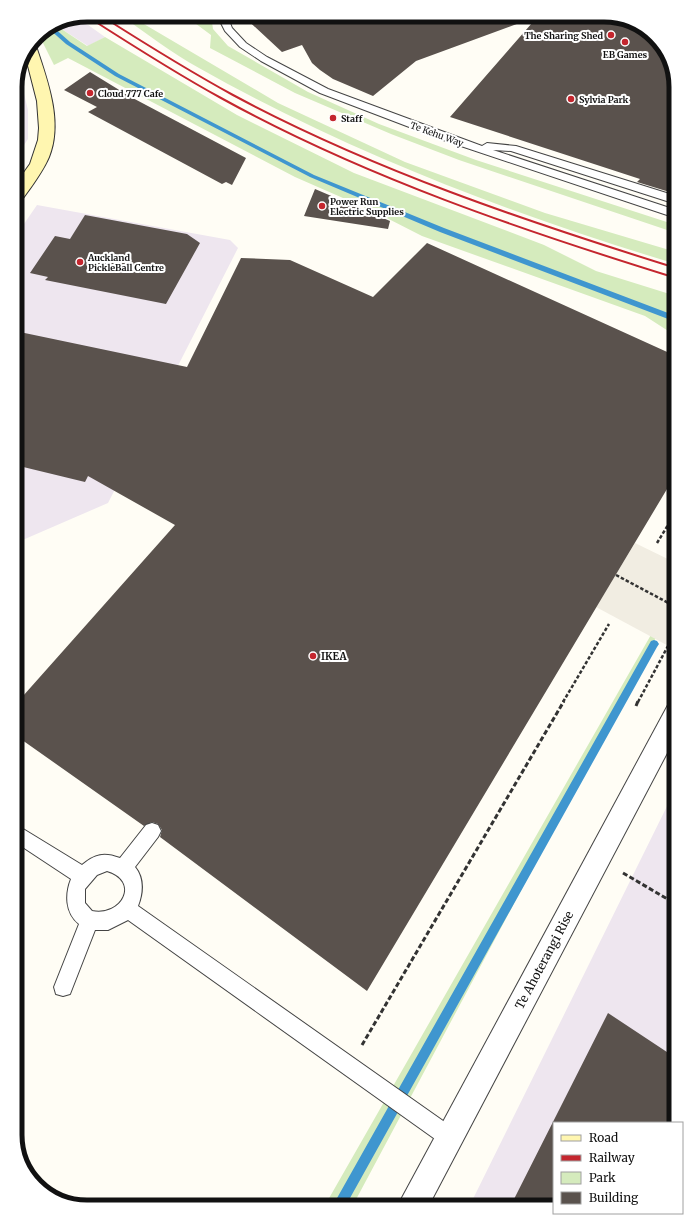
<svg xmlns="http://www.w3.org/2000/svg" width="691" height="1222" font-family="Merriweather,serif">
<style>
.industrial{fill:#eee6ef}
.green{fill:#d5ebbd}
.plaza{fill:#f1ede2}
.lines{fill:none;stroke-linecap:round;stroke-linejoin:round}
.stream{fill:#3f96cf;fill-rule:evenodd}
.building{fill:#5a524d}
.service-casing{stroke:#444;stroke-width:2}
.minor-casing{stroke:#444;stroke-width:2}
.secondary-casing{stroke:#333;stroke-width:2}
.path-far1{stroke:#333;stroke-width:2.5;stroke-dasharray:3.5 2;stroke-linecap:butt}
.path{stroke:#333;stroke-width:3;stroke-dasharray:5 2.5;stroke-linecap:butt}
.service{fill:#fff;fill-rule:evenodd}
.minor{fill:#fff;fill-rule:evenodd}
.secondary{fill:#fff6b0;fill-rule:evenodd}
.rail{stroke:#c4262e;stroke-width:2}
.poi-dot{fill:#c4262e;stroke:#fff;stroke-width:1.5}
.labels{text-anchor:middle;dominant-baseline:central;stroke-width:4;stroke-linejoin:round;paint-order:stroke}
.far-poi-label{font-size:9px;font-weight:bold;fill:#111;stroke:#fff;text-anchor:start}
.far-street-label{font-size:9px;fill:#111;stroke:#fff}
.poi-label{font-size:10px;font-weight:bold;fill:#111;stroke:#fff;text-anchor:start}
.near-street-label{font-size:12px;fill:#111;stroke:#fff}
.rim{fill:none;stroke:#111;stroke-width:5}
</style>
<rect width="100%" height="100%" fill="#fffdf5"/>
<path class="industrial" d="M77 17 105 37 88 46 57 26 39 35 59 20Z
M19 73 28 110V139L15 159V82Z
M37 205 230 240 238 248 108 503 18 542H15V237Z
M676 788V1123H554V1207H469Z"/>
<path class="green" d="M120 15 132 17 278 103 405 162 545 213 676 252V264C511 214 350 153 199 68 172 53 146 33 120 15Z
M184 15H211L213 29 228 46 308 92 379 124 476 160 676 225V233L459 160 391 134 295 93 210 48 211 35Z
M57 26 87 46 105 37 237 115 354 173 544 245 596 271 676 296V336L645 316 422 236 375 212 295 177 68 58 54 65 39 35Z
M676 591V600L352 1207H324Z"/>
<path class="plaza" d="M635 543 676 563V650L596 607Z"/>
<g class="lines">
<path class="stream" d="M52 26 70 42 119 74 314 175 444 228 676 316V322L440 232 310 177 115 76 66 44 48 28Z
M654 640 657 641 659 644 657 647 345 1207H332L651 641Z"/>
</g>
<path class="building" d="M242 15H532L533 18 416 61 373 96 333 79 320 70 312 63 302 45 282 52Z
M539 15H609L644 27 669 55 676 87V194L637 182 640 179 450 117Z
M90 72 129 96 246 158 232 185 226 182 222 184 88 112 97 107 64 90Z
M315 189 390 221 388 229 304 216Z
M85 215 187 234 200 243 166 304 45 280 48 277 30 273 55 236 70 239Z
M427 243 676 356V474L367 991 160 837 162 830 158 824 152 822 144 826 15 735V705L175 525 88 476 85 482 15 465V331L187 367 241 258 290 260 373 297Z
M608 1013 676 1058V1123H554V1207H510Z"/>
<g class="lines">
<defs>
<path id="service" d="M217 15H227L232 28 246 43 267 57 328 89 482 146 487 143 516 146 676 196V204L511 151 493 150 676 210V218L446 141 320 93 261 61 240 47 225 31Z
M152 823 158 825 161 831 158 837 135 867C144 878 143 893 138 906L456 1130 459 1137 456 1144 449 1147 442 1144 128 920 108 930H95L70 994 63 996 56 994 54 987 79 924C65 913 65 894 71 879L15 842V824L82 865C95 854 104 852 120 858L146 825ZM107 871C141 881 122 917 92 911L85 903V889L97 875Z"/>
<path id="minor" d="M676 702V736L428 1207H397L668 705Z"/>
<path id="secondary" d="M32 45 37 49C48 82 63 123 49 157 42 173 31 187 21 201L15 202V185L30 164 38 140 39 128 37 101 26 58Z"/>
</defs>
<use href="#service" class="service-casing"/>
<use href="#minor" class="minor-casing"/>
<use href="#secondary" class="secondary-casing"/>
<path class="path-far1" d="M657 543 676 512
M616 575 676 607
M563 702 609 624
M638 702 668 646"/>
<path class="path" d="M636 706 638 701
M623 873 676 904
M362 1045 564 701"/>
<use href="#service" class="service"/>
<use href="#minor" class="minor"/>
<use href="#secondary" class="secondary"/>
<path class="rail" d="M85 15C130 44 175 73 221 98 364 177 521 230 676 278
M100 15C144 43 187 70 233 95 373 170 525 221 676 268"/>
</g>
<g class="poi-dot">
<circle cx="611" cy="35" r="4"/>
<circle cx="625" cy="42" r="4"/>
<circle cx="90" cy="93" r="4"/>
<circle cx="571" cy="99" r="4"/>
<circle cx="333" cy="118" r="4"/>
<circle cx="322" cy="206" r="4"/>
<circle cx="80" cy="262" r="4"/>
<circle cx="313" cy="656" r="4"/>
</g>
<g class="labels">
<g class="far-poi-label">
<text x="603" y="35" text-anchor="end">The Sharing Shed</text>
<text x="625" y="54" text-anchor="middle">EB Games</text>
<text x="98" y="93">Cloud 777 Cafe</text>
<text x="579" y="99">Sylvia Park</text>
<text x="341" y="118">Staff</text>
<text x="330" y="201">Power Run<tspan x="330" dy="10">Electric Supplies</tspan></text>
<text x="88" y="257">Auckland<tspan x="88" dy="10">PickleBall Centre</tspan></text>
</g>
<g class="far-street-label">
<text transform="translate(437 134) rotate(20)">Te Kehu Way</text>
</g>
<g class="poi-label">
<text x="321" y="656">IKEA</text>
</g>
<g class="near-street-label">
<text transform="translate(544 960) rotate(-62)">Te Ahoterangi Rise</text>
</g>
</g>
<path d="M0 0H691V1222H0ZM87 22H604A65 65 0 0 1 669 87V1135A65 65 0 0 1 604 1200H87A65 65 0 0 1 22 1135V87A65 65 0 0 1 87 22Z" fill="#fff" fill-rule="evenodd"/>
<path class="rim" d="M87 22H604A65 65 0 0 1 669 87V1135A65 65 0 0 1 604 1200H87A65 65 0 0 1 22 1135V87A65 65 0 0 1 87 22Z"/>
<rect x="553" y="1122" width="130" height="92" fill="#ffffff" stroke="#a0a0a0"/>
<rect x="561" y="1135" width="20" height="6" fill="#fff6b0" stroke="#a0a0a0"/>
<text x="589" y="1142" font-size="12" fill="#111111">Road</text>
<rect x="561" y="1155" width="20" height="6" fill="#c4262e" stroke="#a0a0a0"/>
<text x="589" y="1162" font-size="12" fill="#111111">Railway</text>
<rect x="561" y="1172" width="20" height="12" fill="#d5ebbd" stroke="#a0a0a0"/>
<text x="589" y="1182" font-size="12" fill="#111111">Park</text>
<rect x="561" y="1192" width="20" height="12" fill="#5a524d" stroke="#a0a0a0"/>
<text x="589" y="1202" font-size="12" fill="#111111">Building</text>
</svg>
